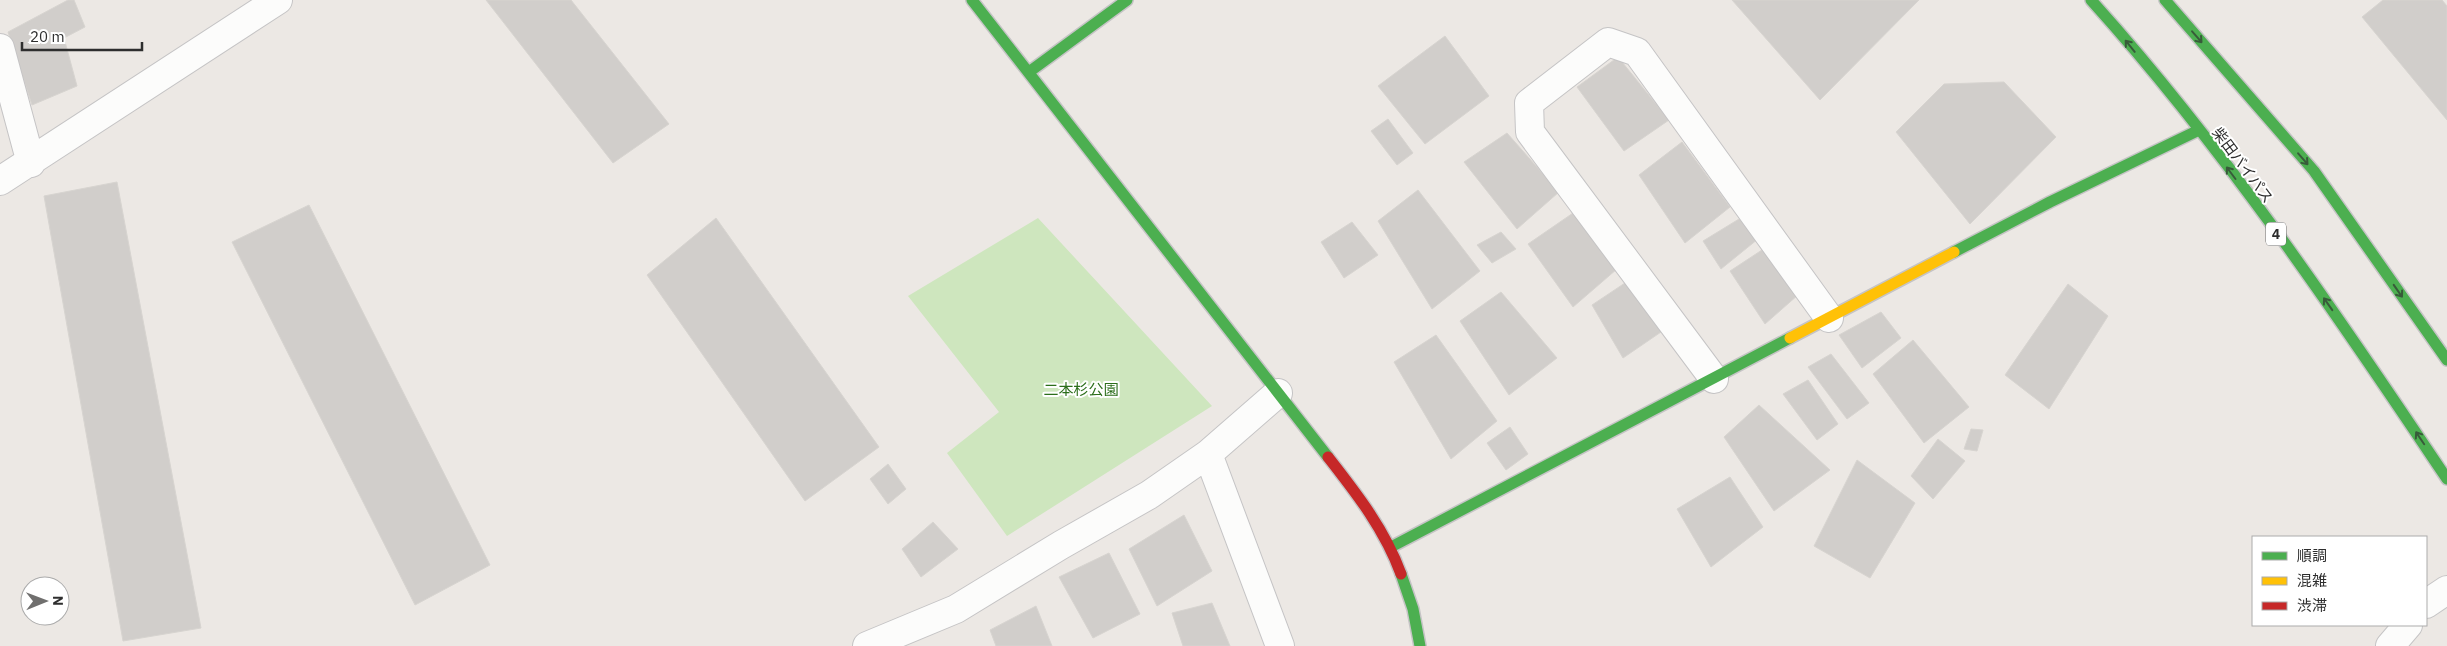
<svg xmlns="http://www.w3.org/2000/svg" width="2447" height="646" font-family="'IBM Plex Sans','Noto Sans JP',sans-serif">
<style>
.green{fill:#cee6be}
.building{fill:#d1cecb;stroke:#d7d4d0}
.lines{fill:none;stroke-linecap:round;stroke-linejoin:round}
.street-casing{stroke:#c5c4c5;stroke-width:30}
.fast-casing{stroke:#c5c4c5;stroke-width:14}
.slow-casing{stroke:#c5c4c5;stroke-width:14}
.jam-casing{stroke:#c5c4c5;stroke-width:14}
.street{stroke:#fcfcfb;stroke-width:28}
.fast{stroke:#4caf50;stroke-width:11}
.slow{stroke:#ffc107;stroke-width:11}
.jam{stroke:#c62828;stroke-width:11}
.oneway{stroke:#385b3a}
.labels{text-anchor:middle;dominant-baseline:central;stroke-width:4;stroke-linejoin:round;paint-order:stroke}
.shield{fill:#fff;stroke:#6d6d6d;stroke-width:1}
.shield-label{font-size:14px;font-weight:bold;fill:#2e2e2e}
.street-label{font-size:15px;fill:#2e2e2e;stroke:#fff}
.park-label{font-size:15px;fill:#2c6e1b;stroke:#fff}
</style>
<rect width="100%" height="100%" fill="#ece8e4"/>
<path class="green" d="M1038 218 1212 406 1007 536 947 453 999 412 908 296Z"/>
<path class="building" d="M68 0H74L85 27 64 38 77 86 32 105 8 32Z
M486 0H571L669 124 613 163Z
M1732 0H1919L1820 100Z
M2383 0H2442L2447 6V120L2362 17Z
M1445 36 1489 96 1425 144 1378 86Z
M1618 57 1669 120 1624 151 1577 87Z
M2004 82 2056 137 1970 224 1896 132 1944 84Z
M1388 119 1413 153 1397 165 1371 131Z
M1507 133 1559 192 1517 229 1464 162Z
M1682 142 1730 207 1685 243 1639 175Z
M117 182 201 628 123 641 44 196Z
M1418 190 1480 271 1432 309 1378 221Z
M309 205 490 565 415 605 232 242Z
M1576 211 1617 269 1573 307 1528 244Z
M716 218 879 447 805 501 647 275Z
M1739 219 1758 239 1721 269 1703 241Z
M1352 222 1378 255 1344 278 1321 242Z
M1501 232 1516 249 1492 263 1477 245Z
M1765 248 1798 295 1765 324 1730 271Z
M1625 283 1661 332 1623 358 1592 305Z
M2068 284 2108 316 2049 409 2005 375Z
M1501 292 1557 358 1509 395 1460 321Z
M1881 312 1901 338 1862 368 1839 335Z
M1436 335 1497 421 1451 459 1394 362Z
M1913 340 1969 407 1924 443 1873 374Z
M1831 354 1869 403 1847 419 1808 367Z
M1808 380 1838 424 1817 440 1783 394Z
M1759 405 1830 470 1774 511 1724 437Z
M1510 427 1528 454 1506 470 1487 443Z
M1971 429 1983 430 1977 451 1964 449Z
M1938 439 1965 461 1933 499 1911 476Z
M1857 460 1915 503 1870 578 1814 546Z
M888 464 906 489 888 504 870 479Z
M1730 477 1763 527 1711 567 1677 509Z
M1184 515 1212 571 1157 606 1129 549Z
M933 522 958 549 921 577 902 549Z
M1109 553 1140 614 1093 638 1059 577Z
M1212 603 1230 646H1183L1172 613Z
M1036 606 1052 646H996L990 630Z"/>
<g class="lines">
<defs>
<path id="street" d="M0 48 31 163
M0 181 278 0
M1714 379 1530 132 1529 103 1608 42 1637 52 1829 318
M1208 454 1280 646
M2426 604 2447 590
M867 646 956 609 1061 545 1149 495 1208 454 1278 393
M2390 646 2408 625"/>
<path id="fast" d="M972 0 1328 457
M2091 0C2223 146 2338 316 2447 479
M2165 0 2314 171 2447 360
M1029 72 1127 0
M1954 252 2050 202 2199 130
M1391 547 1790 338
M1401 574 1413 609 1420 646"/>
<path id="slow" d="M1790 338 1954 252"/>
<path id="jam" d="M1328 457C1357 494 1385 530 1401 574"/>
</defs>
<use href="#street" class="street-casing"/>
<use href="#fast" class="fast-casing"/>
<use href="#slow" class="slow-casing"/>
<use href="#jam" class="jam-casing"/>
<use href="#street" class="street"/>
<use href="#fast" class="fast"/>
<use href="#slow" class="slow"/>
<use href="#jam" class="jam"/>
</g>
<defs><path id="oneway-shaft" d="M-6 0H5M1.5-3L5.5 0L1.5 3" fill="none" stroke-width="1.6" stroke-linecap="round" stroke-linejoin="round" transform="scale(1.25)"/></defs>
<g class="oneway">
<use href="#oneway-shaft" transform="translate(2197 37) rotate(49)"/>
<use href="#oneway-shaft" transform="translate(2130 46) rotate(-129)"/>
<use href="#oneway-shaft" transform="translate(2303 159) rotate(49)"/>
<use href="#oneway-shaft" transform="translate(2231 173) rotate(-127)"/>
<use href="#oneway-shaft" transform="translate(2398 291) rotate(55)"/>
<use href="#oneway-shaft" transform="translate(2328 304) rotate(-125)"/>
<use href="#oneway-shaft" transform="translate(2420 438) rotate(-124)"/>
</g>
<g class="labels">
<rect class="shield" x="2266" y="222.5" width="20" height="23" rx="4"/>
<g class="shield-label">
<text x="2276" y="234">4</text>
</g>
<g class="street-label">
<text transform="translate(2243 165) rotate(53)">柴田バイパス</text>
</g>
<g class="park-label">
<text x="1081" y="389">二本杉公園</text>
</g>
</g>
<rect x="2252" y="536" width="175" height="90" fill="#ffffff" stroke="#ababab"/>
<rect x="2262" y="552" width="25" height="8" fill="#4caf50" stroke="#ababab"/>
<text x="2297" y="561" font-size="15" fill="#2e2e2e">順調</text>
<rect x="2262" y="577" width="25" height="8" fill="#ffc107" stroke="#ababab"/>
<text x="2297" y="586" font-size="15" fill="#2e2e2e">混雑</text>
<rect x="2262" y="602" width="25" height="8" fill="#c62828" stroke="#ababab"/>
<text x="2297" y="611" font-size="15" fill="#2e2e2e">渋滞</text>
<g transform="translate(45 601) rotate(89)"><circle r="24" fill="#ffffff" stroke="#ababab"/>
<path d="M0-4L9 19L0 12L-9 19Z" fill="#706f6e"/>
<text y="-8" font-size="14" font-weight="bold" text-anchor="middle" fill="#2e2e2e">N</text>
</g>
<path d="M22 42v8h120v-8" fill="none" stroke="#2e2e2e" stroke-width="2.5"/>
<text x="30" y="42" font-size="15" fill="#2e2e2e" stroke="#ffffff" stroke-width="4" paint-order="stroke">20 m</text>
</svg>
